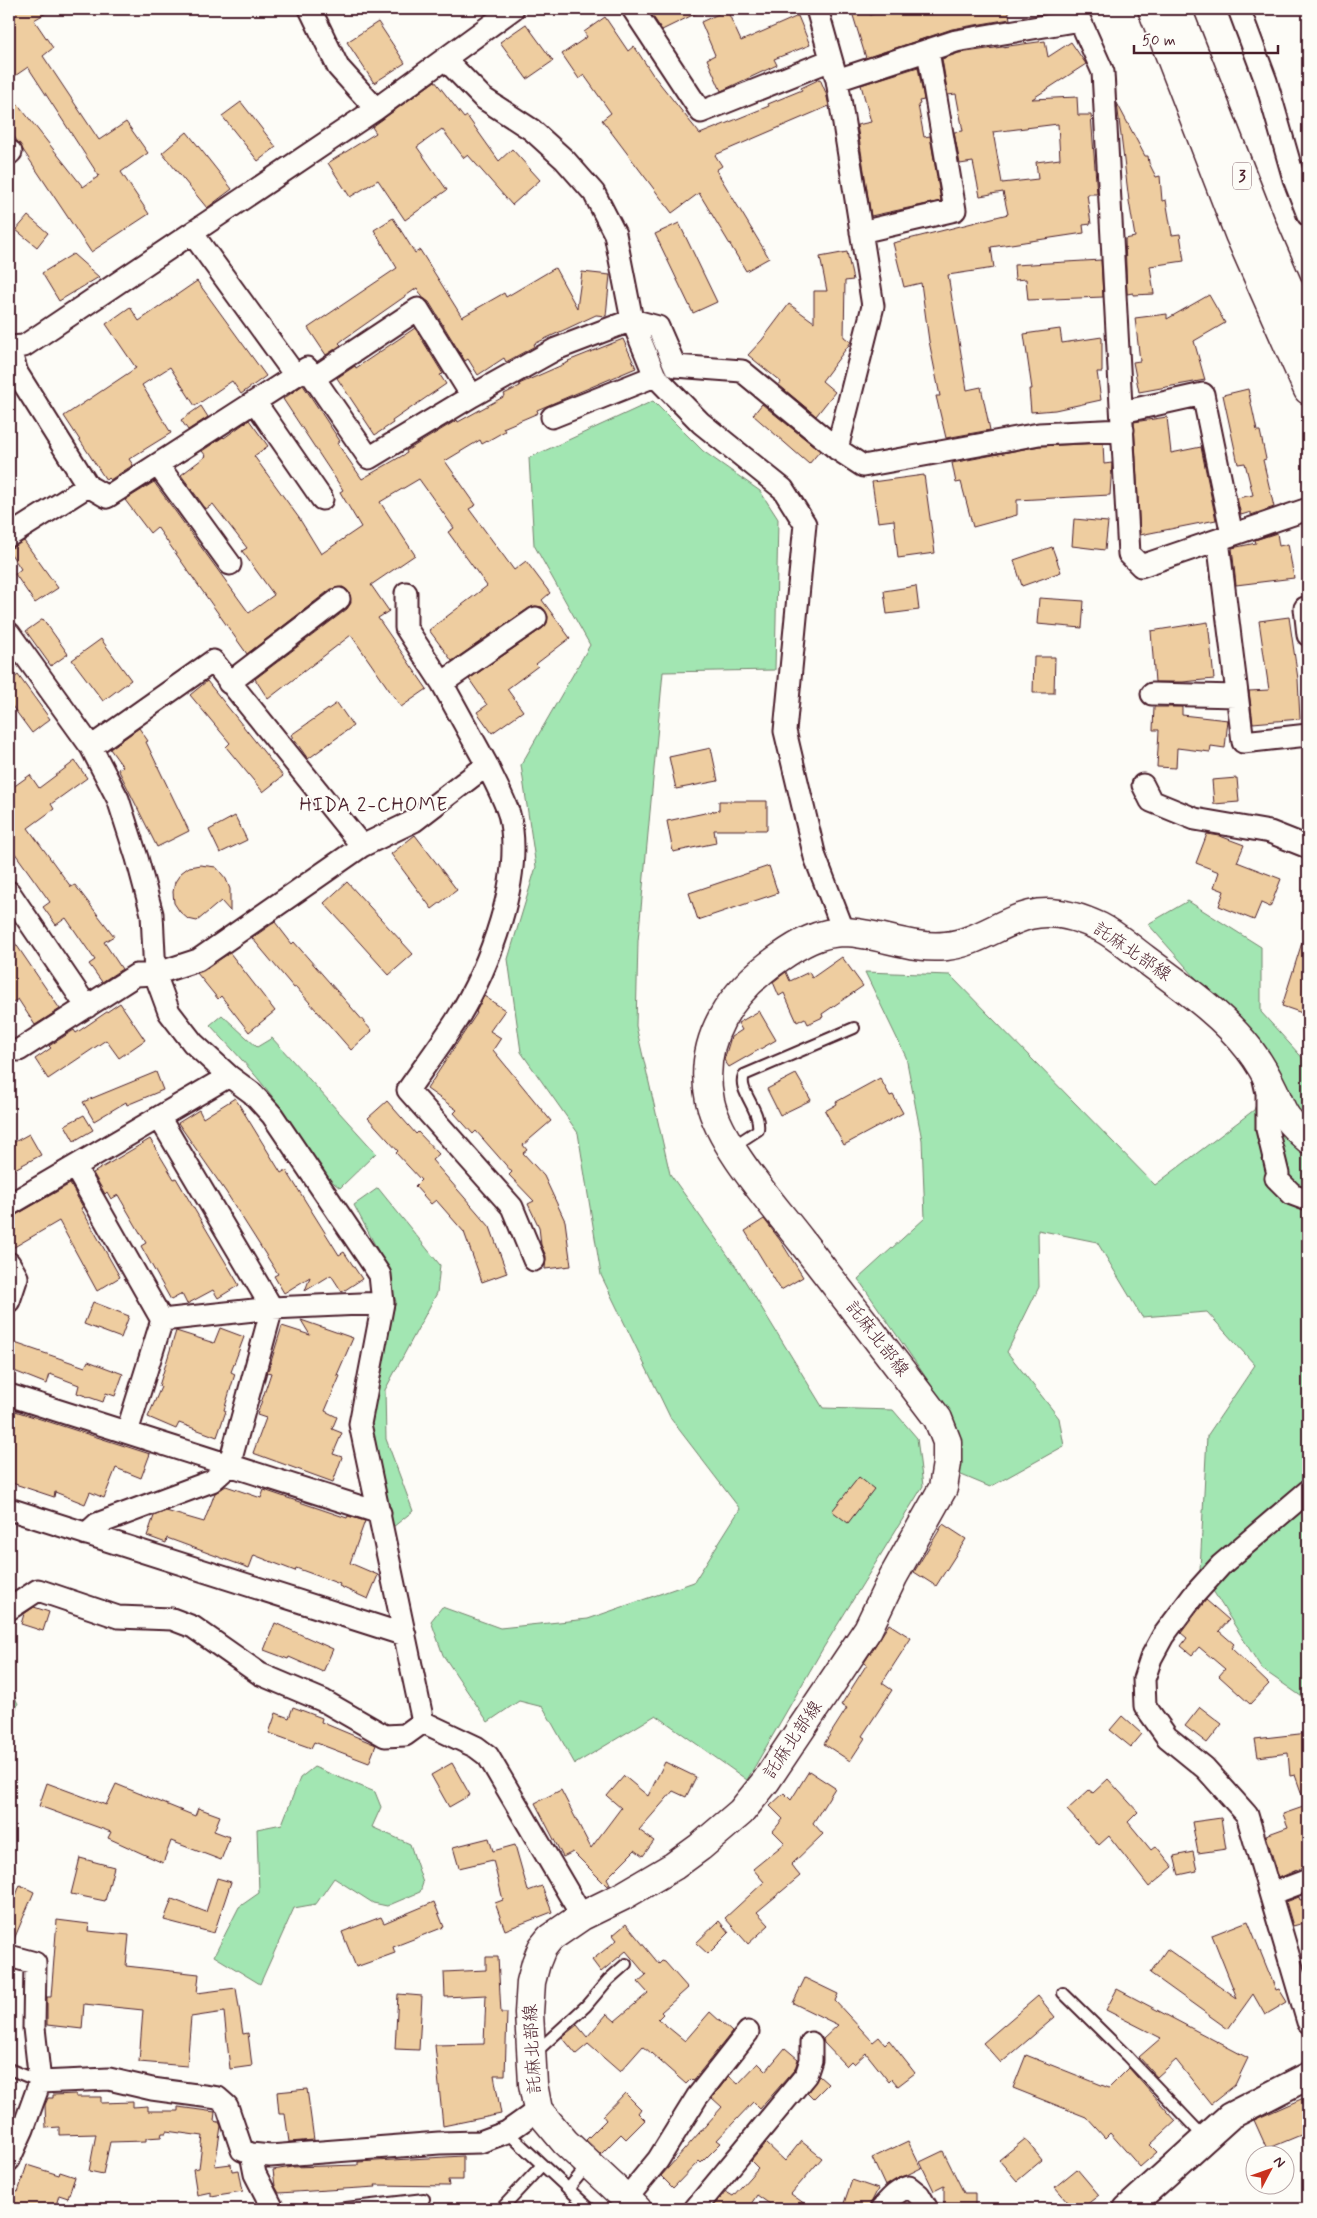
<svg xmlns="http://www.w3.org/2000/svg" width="1317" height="2218" font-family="Mynerve,'Klee One',sans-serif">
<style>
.green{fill:#a2e6b2;stroke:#76826e}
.building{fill:#eecda0;stroke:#4a1f2b;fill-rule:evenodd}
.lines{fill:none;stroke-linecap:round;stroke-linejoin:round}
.service-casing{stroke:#4a1f2b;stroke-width:14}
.minor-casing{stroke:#4a1f2b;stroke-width:25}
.tertiary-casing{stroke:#4a1f2b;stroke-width:30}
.secondary-casing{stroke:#4a1f2b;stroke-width:31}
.trunk-casing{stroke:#4a1f2b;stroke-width:31}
.service{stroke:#fdfcf7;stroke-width:10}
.minor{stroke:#fdfcf7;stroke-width:21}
.tertiary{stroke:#fdfcf7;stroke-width:26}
.secondary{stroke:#fdfcf7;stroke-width:28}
.trunk{stroke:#fdfcf7;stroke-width:28}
.labels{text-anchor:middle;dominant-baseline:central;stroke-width:4;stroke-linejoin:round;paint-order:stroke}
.shield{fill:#fdfcf7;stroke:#806168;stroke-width:1}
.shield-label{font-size:16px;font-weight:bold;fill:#4a1f2b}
.street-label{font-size:18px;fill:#4a1f2b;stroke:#fdfcf7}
.neighbourhood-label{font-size:19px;letter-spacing:1px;fill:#4a1f2b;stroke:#fdfcf7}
</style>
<rect width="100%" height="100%" fill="#fdfcf7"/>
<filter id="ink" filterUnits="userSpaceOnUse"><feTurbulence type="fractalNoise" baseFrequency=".02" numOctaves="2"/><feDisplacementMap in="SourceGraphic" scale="10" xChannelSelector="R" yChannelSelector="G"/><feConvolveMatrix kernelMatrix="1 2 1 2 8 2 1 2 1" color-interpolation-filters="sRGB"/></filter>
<g filter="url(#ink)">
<path class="green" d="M653 401 703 451 760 491 778 519 775 670 663 672 638 941 636 1026 670 1174 739 1271 823 1408 893 1410 917 1438 923 1486 822 1650 747 1780 656 1715 575 1764 543 1707 519 1701 488 1722 443 1655 431 1621 442 1607 500 1628 588 1619 694 1582 740 1509 671 1419 601 1275 578 1133 521 1052 508 959 536 867 521 765 590 645 534 545 529 458Z
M1188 901 1261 947V1012L1308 1064V1701L1262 1669 1200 1570 1207 1436 1255 1365 1207 1312 1142 1317 1097 1242 1038 1230 1039 1287 1007 1352 1059 1418 1064 1446 990 1487 959 1474 947 1408 858 1279 925 1218 922 1140 906 1057 865 972 950 975 1155 1185 1254 1110 1272 1064 1148 924Z
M222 1015 257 1047 272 1038 376 1153 340 1188C314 1170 301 1136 283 1111 261 1080 236 1053 210 1025Z
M378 1188 440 1265 437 1293 385 1390 386 1439 413 1511 393 1527 371 1437 372 1380 396 1302 384 1262 354 1205Z
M9 1684 18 1704 9 1725Z
M314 1767 375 1792 381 1807 372 1827 410 1844 423 1883 420 1892 387 1906 373 1903 334 1878 316 1904 294 1908 260 1984 214 1956 239 1907 259 1893 257 1829 282 1824 300 1778Z"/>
<path class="building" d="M9 9H53L34 20 53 48 43 56 99 140 126 122 148 153 121 172 149 214 91 252 9 129V93L83 187 99 176 28 67 9 80Z
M648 9H705L662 30Z
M851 9H868L870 15 891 9H1008L1010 19 952 29 866 58Z
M727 10 741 41 798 16 810 45 774 59 777 65 721 91 707 59 715 55 701 22Z
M605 17 628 51 634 46 653 75 700 134 769 106 768 104 802 90 801 88 820 79 826 93 829 106 715 155 722 166 716 170 769 258 746 271 699 193 672 213 602 120 611 113 584 75 579 79 562 54 587 37 584 32Z
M378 22 405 63 374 83 347 42Z
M526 24 553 61 527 79 500 42Z
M1045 41 1048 57 1071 42 1086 64 1032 99 1077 97 1078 115H1091L1097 194H1087L1091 224 1083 225 1084 233 991 247 994 268 948 275 967 390 981 387 990 430 946 438 936 396H940L929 341 921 283 904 287 893 243 1008 214 1003 192 980 196 973 162 960 164 954 132 963 131 956 94 948 95 942 59 959 53ZM1058 124 1060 159 1036 162 1038 179 1002 183 993 132Z
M918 67 924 100 919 101 920 104 918 105 924 137 930 136 941 201 871 216 857 125 871 122 861 85Z
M435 81 464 118 467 116 499 161 512 149 540 180 512 205 468 155 464 158 442 129 417 147 447 190 405 220 378 180 350 197 328 163 376 133 372 127Z
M241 102 276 147 258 161 222 116Z
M1117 103 1145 156H1148L1149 163 1156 177 1160 176 1162 201 1166 200 1172 235 1180 234 1184 261 1150 266 1154 294 1133 295V293L1127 294 1125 239 1135 237 1129 201Z
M187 132 232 189 207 208 162 153Z
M28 216 48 233 37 247 16 230Z
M393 218 415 253 420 250 462 317 504 293 506 297 555 268 577 308 582 272 610 275 606 316 596 315 534 344 535 346 506 362 504 358 478 375 468 359 465 361 429 302 423 298 417 288 344 339 339 343 341 345 326 355 308 328 397 268 374 230Z
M679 223 717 302 693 313 655 234Z
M847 252 853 280 845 281 844 337 851 342 822 381 835 392 816 416 779 385 781 382 748 355 762 340 789 304 814 322V291H827L820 257Z
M73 254 99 277 59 301 42 273Z
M1101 260 1103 297 1028 300 1026 279 1015 280 1014 265Z
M197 281 266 376 241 394 232 381 195 406 170 367 142 385 171 433 129 459 133 465 110 480 108 478 106 480 64 416 136 368 106 324 130 307 139 321Z
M1209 295 1225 323 1194 341 1205 380 1139 392 1133 362 1140 361 1135 318 1167 314V319Z
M415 328 443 374 440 375 446 384 392 421 393 423 375 435 337 378 355 366 356 368Z
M1060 329 1062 343 1102 337V372H1097L1101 400 1055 410 1031 412 1029 389H1032L1024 334Z
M623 339 636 368 537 410 538 413 503 428 505 431 482 444 480 440 445 461 476 505 469 509 514 570 526 561 550 593 542 600 570 638 536 664 538 666 507 689 523 711 492 733 477 712 487 705 469 679 543 628 547 623 548 616 542 607 535 606 529 608 452 661 429 630 487 586 448 532 454 528 419 479 380 502 415 555 371 585 389 611 378 618 427 689 401 707 351 635 268 699 255 679 347 609 351 603 349 592 343 587 331 589 247 654 157 527 150 533 125 500 154 482 249 613 274 595 242 551 247 548 213 504 206 509 181 475 206 456 202 451 223 437 224 438 249 420 268 446 254 456 299 518 321 554 361 527 340 492 343 490 283 399 303 385 340 441 337 443 362 479 407 453 406 451 457 420 458 422 505 396 504 394 520 386 519 384 569 362 568 361Z
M1248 389 1257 431H1260L1266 459 1263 460 1274 507 1251 515V512L1241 515 1237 498 1253 495 1245 463 1238 464 1223 395Z
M762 404 820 451 809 464 753 415Z
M201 406 208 417 188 430 181 420Z
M1167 417 1171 453 1201 447 1216 520 1140 535 1134 422Z
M1103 443 1104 464 1112 463 1110 495 1017 500V515L973 527 961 482 956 483 952 463 1040 446Z
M924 475 935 553 898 558 894 520 878 522 872 482Z
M1074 519 1108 522 1105 550 1072 546Z
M1277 533 1279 546 1288 544 1294 578 1236 585 1232 548 1256 543 1255 540Z
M24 541 58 588 35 603 15 574 21 569 9 551V548Z
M1052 547 1061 572 1022 586 1014 560Z
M916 586 919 610 887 614 884 591Z
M1039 598 1084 601 1082 628 1037 624Z
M1289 617 1298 679 1300 719 1253 723 1249 691 1269 690 1259 621Z
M43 619 68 654 51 666 26 631Z
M1208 622 1214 679 1183 682H1155L1151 631Z
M101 639 131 680 103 701 72 660Z
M1034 657H1055L1054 693H1033Z
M18 675 50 719 32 733 9 702V682Z
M207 681 283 776 263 792 226 747 230 743 190 695Z
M337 703 353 726 308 759 291 735Z
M1154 707H1182V715L1228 720 1225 748 1211 746 1210 752 1177 748 1176 768 1157 767 1159 730H1153Z
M139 728 148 741 146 742 189 831 157 847 118 769 123 767 110 749Z
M711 748 718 781 676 789 669 757Z
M75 761 87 778 51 804 54 809 28 828 71 887 75 885 114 936 104 942 122 969 102 982 89 964 95 960 66 918 56 925 43 907 50 902 9 845V790L30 775 39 788Z
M1237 778 1239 802 1214 804 1212 780Z
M719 801H767V830H714L716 843 673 852 667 821 719 810Z
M235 816 247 840 220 853 209 830Z
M1207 834 1220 836 1244 845 1237 862 1281 879 1270 907 1261 903 1254 920 1219 906 1224 891 1214 887 1219 872 1196 863Z
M415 835 457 890 432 909 391 854Z
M200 865 216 867 226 879 230 889V911L221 901 197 921 188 919 180 912 174 903 173 892 175 882 181 873 189 867Z
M769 866 778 893 698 920 689 893Z
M347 882 413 954 389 975 324 903Z
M275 922 292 944 294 942 372 1031 351 1050 296 987 294 988 252 938Z
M1305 933H1308V1015L1282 1006Z
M9 934 60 1009 35 1025 18 999 9 1005Z
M230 953 275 1011 249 1032 221 996 218 999 197 973Z
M842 957 863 986 822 1014 823 1017 808 1024 805 1018 797 1022 784 993 779 996 773 982 786 972 790 981 809 972 812 978Z
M484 996 505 1010 490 1031 501 1038 493 1050 551 1121 523 1145 527 1150 523 1153 544 1176 565 1221 571 1266 545 1269 546 1256 541 1245 539 1227 528 1204 534 1201 509 1175 512 1172 476 1131 473 1134 454 1113 457 1110 427 1089 477 1013 476 1012Z
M120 1003 145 1040 119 1058 106 1040 48 1079 35 1059 51 1048 49 1046 74 1030 76 1033Z
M759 1011 776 1040 729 1067 724 1060 731 1037 742 1030 738 1023Z
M156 1072 163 1090 127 1105 126 1102 94 1121 83 1102Z
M796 1074 811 1100 780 1115 767 1089Z
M880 1078 890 1096 893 1095 903 1113 844 1145 825 1111 837 1104 836 1102Z
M235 1098 281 1173 286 1170 339 1255 344 1252 362 1279 342 1292 331 1275 305 1291 310 1277 284 1293 274 1276 278 1274 226 1192 178 1123 199 1110 203 1118Z
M387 1101 416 1134 418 1132 439 1154 432 1160 490 1227 507 1273 482 1282 464 1232 436 1200 431 1204 415 1186 421 1180 396 1153 398 1151 368 1118Z
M84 1115 93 1130 74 1141 65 1125Z
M29 1134 41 1155 9 1172V1145Z
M150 1139 174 1179 176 1178 239 1285 218 1298 213 1290 187 1304 182 1294 171 1300 141 1246 146 1243 118 1195 111 1199 107 1192 105 1194 93 1173Z
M70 1184 83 1207 81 1208 120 1277 97 1291 59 1221 9 1250V1219Z
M764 1219 780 1240 803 1277 781 1290 745 1231Z
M93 1302 129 1316 121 1338 84 1324Z
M301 1320 353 1338 337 1375 340 1376 325 1411 337 1417 332 1429 342 1433 333 1454 342 1457 333 1482 253 1453 266 1418 257 1415 271 1373 267 1372 269 1368 282 1326 310 1335Z
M220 1328 244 1337 231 1372 235 1374 224 1410 226 1411 217 1437 179 1423 176 1429 148 1417 161 1387 159 1386 176 1331 214 1343Z
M9 1341 85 1367 88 1361 123 1374 115 1396 106 1393 103 1402 77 1393 79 1385 50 1374 47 1384 9 1369Z
M9 1409 150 1454 141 1478 116 1468 104 1498 90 1492 85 1504 55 1492 54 1497 9 1482Z
M859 1477 874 1489 848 1523 832 1511Z
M226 1486 261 1498 264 1490 347 1518 348 1516 365 1521 350 1563 378 1575 368 1599 339 1586 340 1584 296 1568 295 1571 254 1555 249 1568 167 1538 166 1543 147 1536 154 1516 166 1511 204 1522 215 1493Z
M943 1524 966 1539 936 1586 914 1572Z
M1206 1600 1229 1620 1219 1631 1234 1644 1231 1648 1269 1684 1250 1704 1219 1676 1225 1669 1199 1647 1192 1655 1181 1646 1187 1638 1181 1633Z
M34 1607 49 1612 43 1631 21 1624 24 1614Z
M275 1623 333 1649 323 1672 289 1657 288 1659 264 1650Z
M889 1624 911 1638 882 1683 892 1690 862 1736 865 1738 850 1761 824 1744 847 1708 841 1705 867 1664 864 1663Z
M293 1707 322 1718 321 1722 376 1745 369 1763 314 1742 311 1748 269 1733 276 1713 289 1718Z
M1200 1707 1222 1724 1207 1743 1185 1726Z
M1122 1716 1142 1734 1131 1747 1110 1730Z
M1308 1733V1865L1279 1878 1266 1835 1288 1827 1283 1814 1306 1806 1295 1775 1290 1776 1288 1753 1258 1757 1255 1739Z
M665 1762 696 1777 686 1797 673 1791 639 1830 654 1841 643 1856 635 1850 607 1878 610 1884 607 1886 573 1852 563 1857 535 1803 561 1790 591 1848 621 1808 607 1796 624 1776 648 1796Z
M452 1763 470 1795 449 1807 431 1775Z
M809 1771 835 1788 813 1823 823 1834 791 1865 800 1876 757 1912 769 1925 748 1944 725 1918 764 1882 753 1869 785 1843 773 1831 783 1819 770 1806 784 1793 791 1800Z
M1108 1779 1138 1812 1128 1822 1151 1850 1156 1846 1173 1867 1149 1887 1109 1836 1099 1845 1067 1810 1089 1790 1093 1793Z
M47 1783 106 1805 116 1784 195 1816 198 1808 220 1816 214 1831 230 1837 221 1860 171 1841 163 1863 108 1838 111 1832 39 1806Z
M1221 1818 1226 1849 1198 1853 1192 1822Z
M489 1838 493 1851 515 1845 528 1891 542 1886 552 1912 505 1930 495 1903 503 1900 493 1860 459 1868 453 1847Z
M1193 1852 1197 1871 1179 1875 1174 1856Z
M80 1858 114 1867 105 1901 71 1894Z
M217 1878 231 1882 214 1933 164 1920 172 1899 206 1912Z
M20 1885 34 1892 12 1944H9V1901L13 1903Z
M1299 1897 1300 1900 1308 1898V1919L1304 1920V1923L1293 1926 1286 1902Z
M434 1902 444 1927 393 1947 395 1953 356 1967 342 1932 381 1917 384 1923Z
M57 1920 89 1924 88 1931 129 1935 126 1966 199 1974 197 1993 236 1988 243 2034 248 2033 252 2066 230 2069 224 2012 191 2017 187 2066 139 2062 143 2010 84 2004 82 2029 47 2025V1997H51Z
M719 1921 729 1933 708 1954 696 1943Z
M1248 1921 1276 1990 1279 1989 1287 2002 1265 2015 1253 1994 1228 2029 1150 1973 1167 1949 1237 1998 1212 1935Z
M626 1924 659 1964 662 1961 665 1962 688 1988 661 2012 663 2014 658 2019 685 2041 710 2012 732 2032 693 2081 691 2079 686 2084 643 2046 620 2072 588 2044 576 2054 562 2037 577 2025 587 2037 607 2014 615 2021 648 1993 638 1982 646 1975 626 1951 601 1972 592 1960 617 1940 613 1935Z
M486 1957H498L501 2013H507L505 2075H494L501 2114 443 2126 435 2045 484 2044 486 1995 445 1997 444 1972 486 1970Z
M805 1978 838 1994 835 2001 873 2042 879 2037 885 2044 889 2040 915 2073 898 2086 892 2079 889 2082 866 2053 854 2064 851 2061 846 2066 824 2043 823 2039 838 2025 793 2003Z
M1117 1989 1248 2058 1235 2085 1211 2104 1176 2060 1157 2077 1139 2057 1161 2038 1106 2010Z
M398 1994 422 1996 419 2050 395 2049Z
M1038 1996 1055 2017 1001 2063 983 2043Z
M785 2048 798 2059 795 2069 760 2109 753 2102 717 2140 721 2143 701 2163 699 2161 673 2188 661 2176 722 2107 712 2098 729 2076 738 2084 758 2063 766 2071Z
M1026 2055 1109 2088 1129 2068 1176 2121 1150 2145 1157 2152 1140 2167 1110 2133 1105 2138 1086 2117 1013 2088Z
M819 2076 828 2084 813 2099 807 2093Z
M307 2089 314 2140 289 2142 285 2114H279L277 2092Z
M625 2093 641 2109 638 2113 645 2120 626 2139 621 2134 601 2154 586 2140 606 2120 603 2116Z
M76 2094V2097H101V2103L133 2102V2107L148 2106V2111H178V2107L215 2112 214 2121 219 2122 221 2126 215 2166 231 2164 232 2171 239 2170 243 2191 211 2196V2192L197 2195 193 2169 199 2168 203 2136 166 2131V2133H162L161 2137 146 2138V2141L110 2142 103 2174 89 2171 96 2134 59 2135V2127L46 2128 45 2105 48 2098H53V2095Z
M1308 2096V2132L1267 2149 1254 2120Z
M1025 2139 1042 2160 1017 2181 999 2160Z
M801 2141 822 2158 791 2194 812 2209H777L757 2195 749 2207 753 2209H711L726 2192 733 2196 758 2168 751 2161 766 2143 785 2161Z
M908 2141 921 2168 885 2186 872 2158Z
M943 2151 964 2193H975V2209H944V2186L934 2191 920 2162Z
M463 2156V2180H448L449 2186 375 2185 376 2187 279 2193 275 2186 273 2170 292 2167 358 2165V2162Z
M27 2165 59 2175 60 2172 75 2177 68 2198 59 2195 55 2209H9V2189L18 2192Z
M1077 2169 1099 2195 1081 2209H1074L1055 2187Z
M852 2180 878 2189 868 2209H842Z"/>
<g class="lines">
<defs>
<path id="service" d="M732 1147 758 1130C761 1109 737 1091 744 1075L854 1028
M1063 1993 1127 2056 1205 2138
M536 2052 586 2006 608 1980 626 1964
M9 2069 40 2082
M507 2132 590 2209
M568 2189 588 2165
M337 2209 424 2199
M501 2209 542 2165"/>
<path id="minor" d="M310 9 338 67 376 109
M633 9 701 112 831 60
M817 9 837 80 956 41 1080 20
M1075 9 1103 72 1129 554 1141 566 1308 509
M1239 9 1266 81 1294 179 1308 215
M445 59 483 98 532 130 565 160 594 193 615 234 632 320 658 327 675 366 742 371 837 449 863 466 1039 434 1123 430
M837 80 873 306 837 449
M9 154 11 152
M861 232 955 210 928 51
M192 233 295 375
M9 347 17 373 88 486 107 497 307 368 369 458 472 396 556 349 632 320 655 376 701 423 783 489 805 524 785 731 815 857 844 932
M9 347 24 346 376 109 513 9
M314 378 418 309 472 396
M255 402 322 499
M1122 412 1203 394 1232 535
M552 417 655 376
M158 465 230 564
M9 536 88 486
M1218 540 1243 742 1308 735
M1305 608 1308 635
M9 633 91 747 118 799 137 858 152 914 155 974 169 1012 193 1043 229 1076 252 1093 272 1115 380 1275 383 1303 360 1424 423 1722
M229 683 339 599
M442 683 536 618
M1152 694 1237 696
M91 747 213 661 362 846 414 821 487 765 442 683 406 628V593
M487 765C494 781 504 798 509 814 525 876 489 968 456 1021 441 1044 424 1067 408 1090L512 1207 534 1260
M1143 785 1151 801 1195 819 1270 832 1308 847
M9 892 87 1007
M19 1050 136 975 155 974 198 960 362 846
M1264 1080 1267 1093V1129L1278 1174 1276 1178 1292 1194 1308 1200
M75 1167 162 1320 127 1432
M9 1205 229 1076
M9 1263 17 1277 9 1301
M162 1320 272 1308 383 1303
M9 1395 380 1513
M1308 1491 1221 1565 1193 1596 1163 1636 1151 1658 1144 1679 1145 1706 1167 1737 1205 1768 1247 1815 1308 2022
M9 1509 405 1635
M86 1534 97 1524 212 1481 229 1466 272 1308 159 1117
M9 1609 38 1590 118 1617 172 1619 193 1627 260 1674 324 1701 385 1736 405 1735 423 1722
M423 1722 476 1747 488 1756 582 1916
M1271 1894 1308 1880
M9 1956 35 1963 34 2028 40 2082 23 2129 9 2160
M40 2082 109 2079 152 2089 218 2098 227 2106 242 2150 251 2154 270 2156 439 2143 480 2142 507 2132 538 2110
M251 2154 255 2174 273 2209
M626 2199 658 2160 697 2097 748 2032
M695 2209 806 2075 811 2060V2043
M881 2209C890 2199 896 2191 909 2187L919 2195 927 2209"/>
<path id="tertiary" d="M1127 2209 1230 2116 1308 2076"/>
<path id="secondary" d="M637 2209 565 2142 538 2110 533 2084 529 2013 531 1982 536 1963 542 1948 550 1938 582 1916 623 1896 674 1866 700 1847 741 1812 766 1781 868 1629 893 1577 943 1488 947 1463V1442L938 1419C893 1359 847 1300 802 1242 773 1204 720 1146 710 1101 697 1040 731 991 779 958 799 944 819 932 845 932 879 933 912 950 946 946 977 943 1001 922 1030 915 1054 909 1079 917 1100 927 1116 935 1130 948 1145 959 1181 986 1221 1013 1249 1049 1259 1062 1267 1076 1274 1091 1278 1100 1281 1110 1287 1118 1293 1126 1301 1133 1308 1139"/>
<path id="trunk" d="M1152 9 1239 234 1308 390
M1177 9 1262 226 1308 332"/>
</defs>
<use href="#service" class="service-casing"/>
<use href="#minor" class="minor-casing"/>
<use href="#tertiary" class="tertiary-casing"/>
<use href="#secondary" class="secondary-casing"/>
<use href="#trunk" class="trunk-casing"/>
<use href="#service" class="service"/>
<use href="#minor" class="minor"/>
<use href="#tertiary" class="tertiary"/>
<use href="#secondary" class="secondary"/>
<use href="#trunk" class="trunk"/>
</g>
</g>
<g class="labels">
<rect class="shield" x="1233" y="162.5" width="18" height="27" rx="4"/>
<g class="shield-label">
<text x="1242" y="176">3</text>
</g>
<g class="street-label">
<text transform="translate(1132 952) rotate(34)">託麻北部線</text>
<text transform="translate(877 1339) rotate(52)">託麻北部線</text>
<text transform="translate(793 1740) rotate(-56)">託麻北部線</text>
<text transform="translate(533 2049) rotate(-93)">託麻北部線</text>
</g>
<g class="neighbourhood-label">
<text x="374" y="805">HIDA 2-CHOME</text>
</g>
</g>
<rect width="1317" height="2218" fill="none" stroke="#fdfcf7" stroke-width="30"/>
<rect x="15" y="15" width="1287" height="2188" fill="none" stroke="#4a1f2b" stroke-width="2" filter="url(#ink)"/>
<g transform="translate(1270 2170) rotate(49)"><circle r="24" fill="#fdfcf7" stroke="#b5a4a5"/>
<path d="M0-4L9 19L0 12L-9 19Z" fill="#c8321e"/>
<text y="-8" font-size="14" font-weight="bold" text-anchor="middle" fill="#4a1f2b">N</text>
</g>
<path d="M1134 45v8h144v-8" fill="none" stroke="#4a1f2b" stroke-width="2.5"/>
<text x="1142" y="45" font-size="15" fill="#4a1f2b" stroke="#fdfcf7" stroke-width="4" paint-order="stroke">50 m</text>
</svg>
